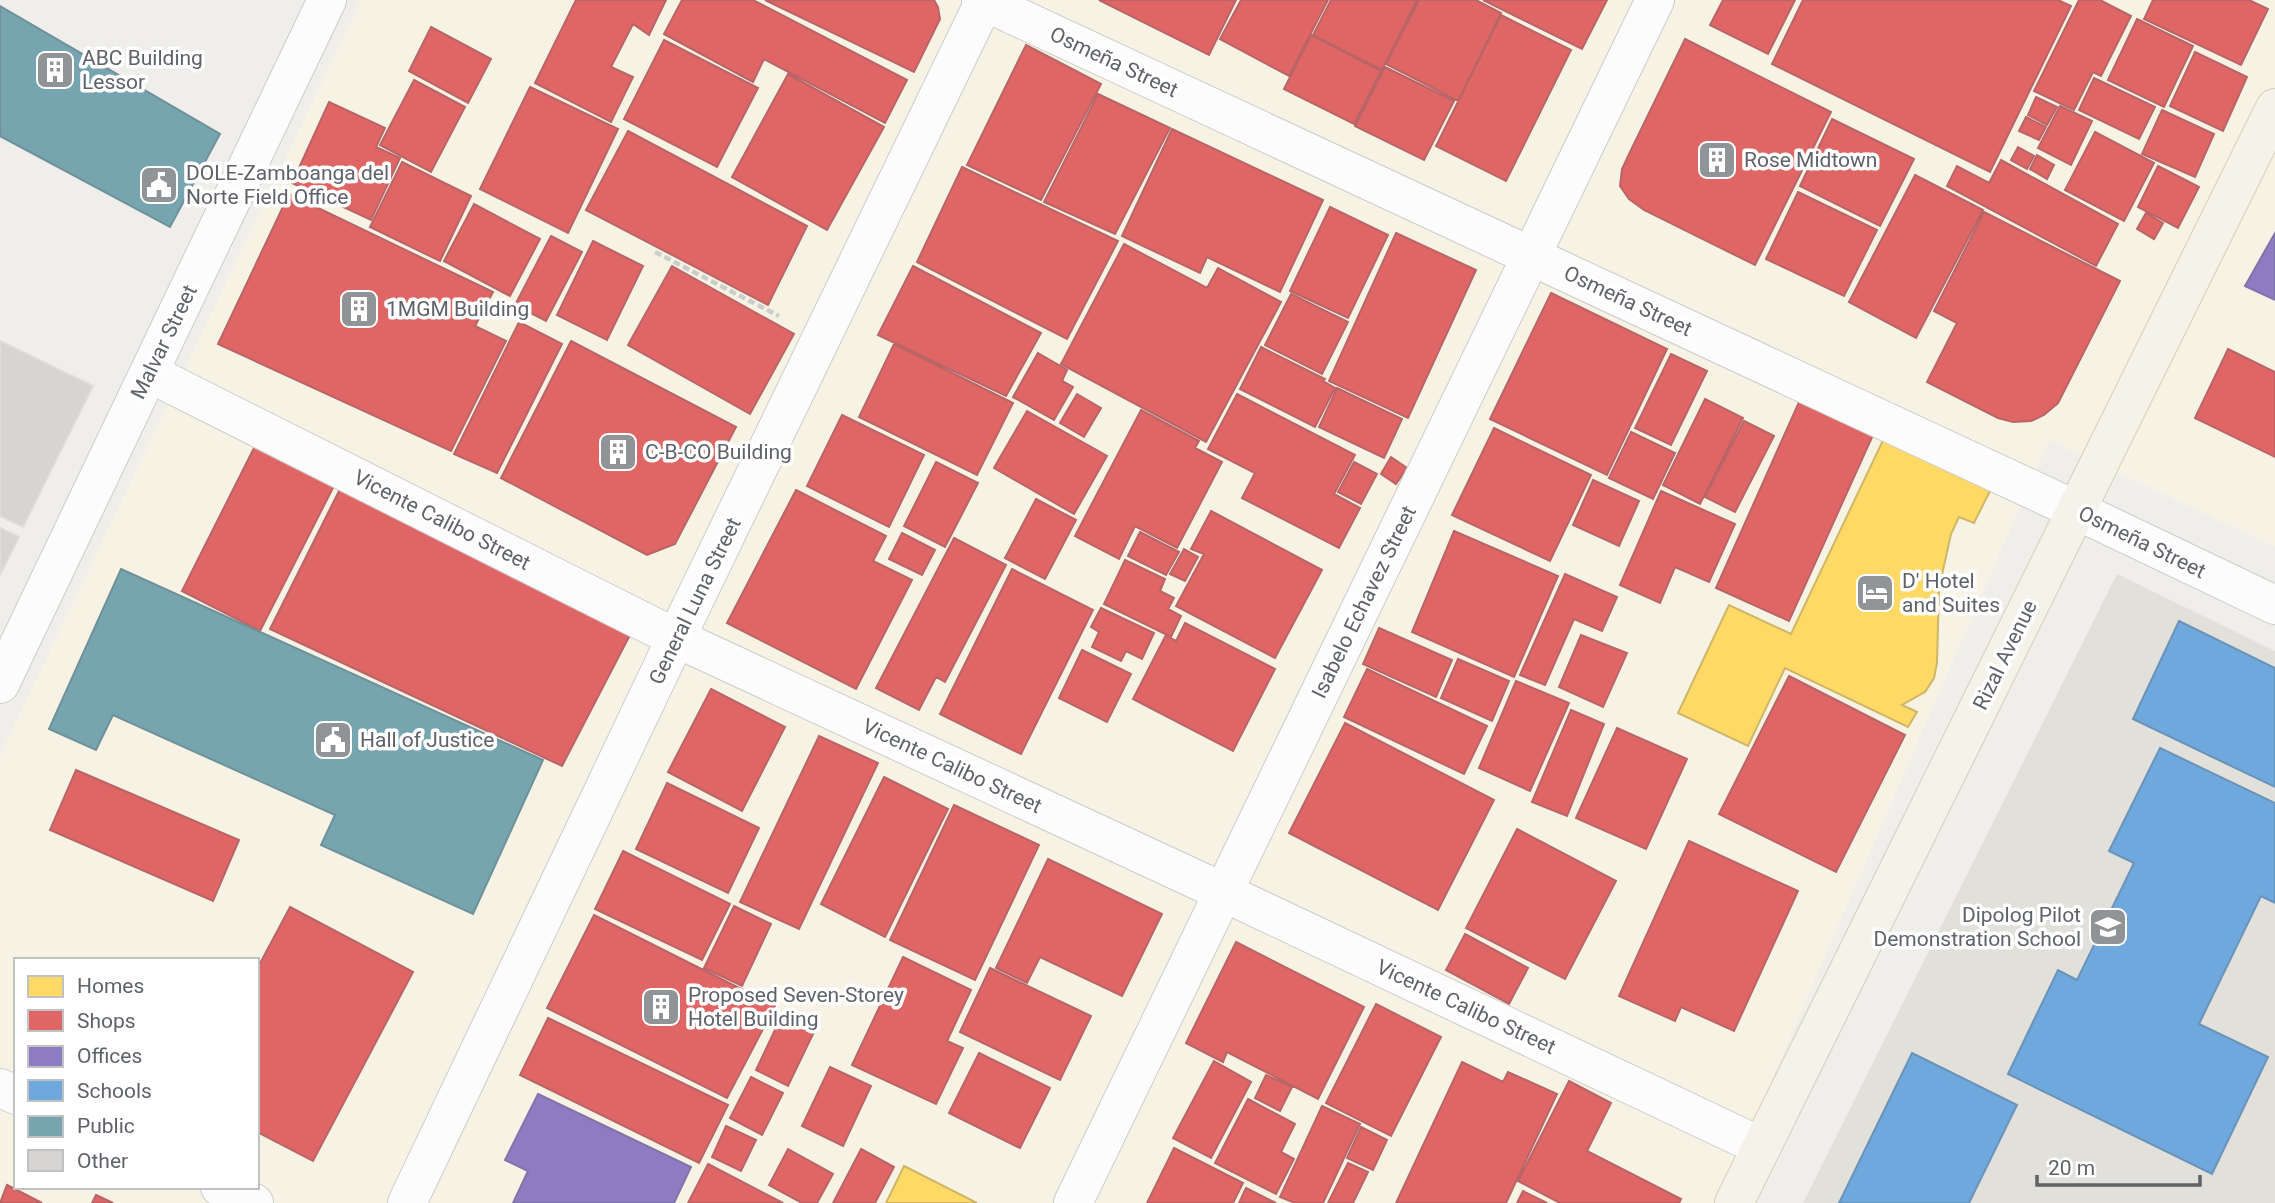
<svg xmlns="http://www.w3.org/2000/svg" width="2275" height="1203" font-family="Roboto,sans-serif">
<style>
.commercial{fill:#f7f3e4;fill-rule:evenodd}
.education{fill:#e2e0da}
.homes{fill:#ffd966;stroke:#cfb667;stroke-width:2}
.shops{fill:#e06666;stroke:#b96567;stroke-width:2}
.offices{fill:#8e7cc3;stroke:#8074a8;stroke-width:2}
.schools{fill:#6fa8dc;stroke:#6a93b9;stroke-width:2}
.public{fill:#76a5af;stroke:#6f919a;stroke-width:2}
.building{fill:#d6d5d3;stroke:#deddd9;stroke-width:2}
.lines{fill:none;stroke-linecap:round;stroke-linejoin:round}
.minor-casing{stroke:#cbcccc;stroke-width:40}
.tertiary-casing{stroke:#cbcccc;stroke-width:40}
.primary-casing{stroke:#d7ceb8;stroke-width:40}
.path{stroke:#cacfcc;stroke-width:4.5;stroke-dasharray:7 3.5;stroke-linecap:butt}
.minor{stroke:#fdfcfc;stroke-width:38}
.tertiary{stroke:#fdfcfc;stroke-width:38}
.primary{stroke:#f4f2e9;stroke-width:38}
.labels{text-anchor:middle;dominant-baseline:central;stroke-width:7;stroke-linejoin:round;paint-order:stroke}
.poi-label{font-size:21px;fill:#5f6368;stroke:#fff;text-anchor:start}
.street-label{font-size:21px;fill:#5f6368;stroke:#fff}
</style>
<rect width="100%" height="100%" fill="#efeeea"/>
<path class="commercial" d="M361 0H2275V547L2049 440 1718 1203H0V755ZM16 960H257V1187H16Z"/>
<path class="education" d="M2117 574 2275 651V1203H1803Z"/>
<path class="homes" d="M1885 436 1992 487 1974 523 1959 517 1951 534 1939 588 1937 663 1934 678 1925 692 1902 705 1917 712 1908 727 1785 668 1748 746 1678 713 1729 605 1791 634Z
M904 1166 977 1203H886Z"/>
<path class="shops" d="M576 0H666L649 35 633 24 611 67 633 77 611 122 535 83Z
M682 0H753L907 80 885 123 764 59 753 82 664 34Z
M765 0H934L938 7 940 19 914 72Z
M1099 0H1236L1209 55Z
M1241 0H1328L1289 76 1220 39Z
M1331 0H1417L1382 70 1313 35Z
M1419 0H1476L1501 13 1458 101 1386 64Z
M1483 0H1607L1582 49Z
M1723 0H1795L1768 54 1710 25Z
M1803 0H2058L2071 6 1990 172 1772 64Z
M2079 0H2100L2131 16 2101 76 2093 72 2074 110 2034 91Z
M2153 0H2249L2268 9 2241 65 2144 19Z
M1501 15 1571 50 1506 181 1436 146Z
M2137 19 2193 46 2164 107 2108 80Z
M431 27 491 59 468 103 409 71Z
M1311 35 1381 71 1354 124 1284 89Z
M1685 39 1831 112 1755 265 1644 210 1629 199 1620 186 1622 169 1631 150Z
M664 40 758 88 717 167 624 119Z
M1026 45 1101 84 1041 200 967 165Z
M2195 52 2247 77 2223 131 2170 106Z
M1385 67 1454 101 1424 160 1355 126Z
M788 74 884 127 827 230 732 177Z
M2094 78 2155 107 2139 139 2079 110Z
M414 80 465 107 431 172 380 145Z
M530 87 618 129 568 233 480 189Z
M1098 94 1170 128 1115 234 1044 202Z
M2036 97 2057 107 2047 125 2028 115Z
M329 102 385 128 376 147 400 158 371 220 292 183Z
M2060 106 2092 121 2071 165 2038 148Z
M2162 110 2214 134 2195 177 2142 154Z
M2026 117 2046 127 2039 140 2019 131Z
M1832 119 1914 159 1880 226 1800 186Z
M1172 129 1323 200 1280 292 1207 257 1200 273 1122 236Z
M628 131 807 226 768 305 586 210Z
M2095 132 2154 163 2124 221 2065 190Z
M2018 147 2034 156 2027 169 2011 160Z
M2037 155 2054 165 2047 179 2030 169Z
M2001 160 2118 224 2096 266 1947 186 1957 166 1989 183Z
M402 162 471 196 440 261 370 227Z
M2158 166 2199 187 2178 228 2138 207Z
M962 167 1118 241 1067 339 917 262Z
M1915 175 1983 210 1916 338 1849 302Z
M1798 192 1877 230 1844 296 1766 259Z
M289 194 493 292 475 326 506 341 451 451 218 344Z
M474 204 540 239 510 296 444 261Z
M1330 207 1388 235 1348 318 1290 291Z
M1984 212 2120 281 2058 403 2044 415 2031 421 2013 422 1998 418 1927 382 1957 323 1934 311Z
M2146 213 2163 223 2154 239 2137 229Z
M1396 233 1476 270 1408 418 1329 381Z
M551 236 582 252 546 321 515 305Z
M593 241 643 266 607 340 557 315Z
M1124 244 1207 288 1218 268 1281 302 1206 442 1061 364Z
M672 266 794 334 750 414 628 345Z
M913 266 1041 333 1006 396 878 335Z
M1551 293 1667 349 1607 475 1490 419Z
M1291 294 1348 322 1322 374 1265 345Z
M519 322 562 344 497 473 454 454Z
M571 341 736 427 675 544 647 555 501 478Z
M894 344 1013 403 977 475 859 417Z
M1261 347 1325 379 1323 381 1335 388 1315 427 1240 389Z
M2228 349 2275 372V457L2195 418Z
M1038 353 1067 370 1062 381 1073 387 1054 420 1013 397Z
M1671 354 1707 371 1671 445 1635 428Z
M1337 388 1402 419 1384 458 1319 427Z
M1077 394 1101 408 1084 437 1060 423Z
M1237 394 1355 455 1334 494 1360 508 1339 548 1242 498 1255 473 1208 449Z
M1705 399 1743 418 1700 504 1663 485Z
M1799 402 1873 435 1789 621 1716 588Z
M1141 410 1199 441 1195 448 1222 462 1177 548 1135 526 1119 559 1075 536Z
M1027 411 1107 456 1074 514 994 468Z
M842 415 924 455 889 527 807 486Z
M1744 421 1774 436 1735 512 1705 497Z
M1494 428 1591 475 1550 561 1452 515Z
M1631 432 1675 453 1653 499 1609 478Z
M259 438 338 478 260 631 182 591Z
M1391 457 1407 468 1396 484 1381 474Z
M936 462 978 483 945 547 904 526Z
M1354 462 1377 474 1361 504 1338 492Z
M1593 480 1639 501 1619 546 1573 525Z
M343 483 630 635 562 766 270 629Z
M796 490 886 536 873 561 912 580 856 689 727 623Z
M1661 491 1735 524 1709 582 1675 567 1660 603 1620 585Z
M1036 499 1076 520 1045 579 1005 558Z
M1211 511 1322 570 1275 658 1176 606 1204 554 1191 549Z
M1454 531 1558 576 1514 677 1412 632Z
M1140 532 1179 552 1166 575 1128 556Z
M902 533 935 550 922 575 889 559Z
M954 538 1006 565 945 682 936 677 919 710 876 688Z
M1184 549 1198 557 1185 581 1170 574Z
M1125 560 1165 579 1160 591 1174 598 1168 609 1181 616 1171 637 1104 604Z
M1012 569 1093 610 1021 754 940 714Z
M1565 574 1617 597 1602 631 1574 619 1545 685 1520 675Z
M1101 608 1154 633 1142 659 1126 651 1121 661 1092 647 1099 632 1091 627Z
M1185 623 1275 669 1233 751 1133 699 1166 635 1176 641Z
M1379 628 1452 660 1436 697 1363 664Z
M1581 635 1627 653 1603 707 1559 687Z
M1082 650 1131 674 1107 722 1059 698Z
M1458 659 1509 681 1492 721 1441 698Z
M1367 669 1487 726 1464 774 1344 717Z
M1789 676 1905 735 1836 872 1719 814Z
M1516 681 1569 703 1530 791 1479 768Z
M711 689 785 727 742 811 668 772Z
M1571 710 1604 724 1567 816 1532 802Z
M1345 723 1494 800 1438 910 1289 833Z
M1617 728 1687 759 1646 849 1576 818Z
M819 736 878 763 799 929 740 902Z
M76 770 239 840 213 901 50 830Z
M884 777 948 809 885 937 821 904Z
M667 783 759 828 728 893 636 849Z
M954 805 1039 845 975 980 890 940Z
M1517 829 1616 881 1565 979 1466 928Z
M1689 841 1798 891 1734 1031 1681 1007 1675 1021 1619 996Z
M623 851 730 904 702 960 595 909Z
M1048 859 1162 914 1122 996 1040 957 1027 983 996 968Z
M734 906 771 924 742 986 704 968Z
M290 907 413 972 313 1161 257 1132V969Z
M594 915 775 1006 727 1098 547 1008Z
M1465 934 1528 968 1509 1004 1446 970Z
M1236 942 1364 1007 1318 1099 1227 1052 1223 1062 1186 1043Z
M903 957 971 990 947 1041 963 1048 936 1104 852 1065Z
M990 968 1091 1016 1060 1080 960 1032Z
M1376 1004 1441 1037 1391 1136 1326 1103Z
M782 1015 814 1032 788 1086 756 1070Z
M548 1018 728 1105 699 1163 520 1075Z
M979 1053 1050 1088 1020 1148 949 1113Z
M1214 1061 1251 1082 1211 1158 1173 1138Z
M1462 1062 1503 1082 1508 1072 1557 1094 1506 1203H1396Z
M830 1067 871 1086 843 1146 802 1126Z
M1266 1075 1292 1087 1280 1111 1255 1098Z
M751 1077 783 1093 762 1135 730 1118Z
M1569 1081 1611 1103 1587 1151 1681 1199 1679 1203H1560L1518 1181Z
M1248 1099 1295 1124 1281 1152 1294 1159 1276 1194 1215 1163Z
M1322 1106 1360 1124 1323 1203H1295L1280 1197Z
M726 1126 756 1140 741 1171 712 1157Z
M1361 1127 1387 1140 1373 1170 1347 1158Z
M1174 1148 1243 1183 1233 1203H1147Z
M788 1149 833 1174 817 1203H802L769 1185Z
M861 1149 894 1167 875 1203H833Z
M1348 1163 1368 1172 1353 1203H1328Z
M708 1164 783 1203H688Z
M7 1185 42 1203H0Z
M1246 1188 1276 1203H1239Z
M1523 1191 1547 1203H1517Z
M96 1195 113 1203H92Z"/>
<path class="offices" d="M2275 233V300L2245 286Z
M538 1094 691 1167 674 1203H513L528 1171 505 1160Z"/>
<path class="schools" d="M2179 621 2275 668V787L2133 719Z
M2160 748 2275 803V903L2261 896 2199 1024 2268 1057 2212 1174 2008 1074 2058 970 2077 980 2134 863 2109 851Z
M1912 1053 2017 1105 1969 1203H1839Z"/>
<path class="public" d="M0 6 220 134 170 227 0 136Z
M121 569 543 760 473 914 321 845 335 815 113 715 96 750 49 729Z"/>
<path class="building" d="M0 341 93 386 23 527 0 516Z
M0 528 19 537 0 575Z"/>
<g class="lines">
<defs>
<path id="minor" d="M981 0 2076 510 2275 605
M149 373 676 638 1223 892 1762 1147
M0 684 327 0
M0 1088 16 1095
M220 1187 254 1203
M1073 1203 1655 0"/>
<path id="tertiary" d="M407 1203 676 638 985 0"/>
<path id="primary" d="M1734 1203 2275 108"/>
</defs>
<use href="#minor" class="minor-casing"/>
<use href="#tertiary" class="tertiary-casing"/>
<use href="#primary" class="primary-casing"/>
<path class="path" d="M655 252 779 316"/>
<use href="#minor" class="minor"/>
<use href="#tertiary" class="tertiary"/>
<use href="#primary" class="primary"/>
</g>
<defs>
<symbol id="building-square" viewBox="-11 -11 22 22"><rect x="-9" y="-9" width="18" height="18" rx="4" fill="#919496" stroke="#fff"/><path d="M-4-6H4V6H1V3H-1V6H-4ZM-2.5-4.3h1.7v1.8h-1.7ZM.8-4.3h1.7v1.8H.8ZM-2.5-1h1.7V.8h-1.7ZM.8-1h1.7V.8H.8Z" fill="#fff"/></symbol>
<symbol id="civic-square" viewBox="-11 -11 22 22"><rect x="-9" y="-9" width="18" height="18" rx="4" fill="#919496" stroke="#fff"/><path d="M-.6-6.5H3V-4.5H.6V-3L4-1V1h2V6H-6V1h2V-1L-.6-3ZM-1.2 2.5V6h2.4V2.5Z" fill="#fff"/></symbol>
<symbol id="hotel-square" viewBox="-11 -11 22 22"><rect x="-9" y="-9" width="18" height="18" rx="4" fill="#919496" stroke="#fff"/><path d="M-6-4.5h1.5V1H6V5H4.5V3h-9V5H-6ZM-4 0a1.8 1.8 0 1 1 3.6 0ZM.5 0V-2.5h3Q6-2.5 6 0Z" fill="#fff"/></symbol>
<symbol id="school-square" viewBox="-11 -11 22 22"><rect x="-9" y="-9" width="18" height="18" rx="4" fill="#919496" stroke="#fff"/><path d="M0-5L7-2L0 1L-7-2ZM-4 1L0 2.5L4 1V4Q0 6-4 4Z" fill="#fff"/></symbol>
</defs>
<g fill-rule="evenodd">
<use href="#building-square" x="33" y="48" width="44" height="44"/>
<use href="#building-square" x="1695" y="138" width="44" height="44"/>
<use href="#civic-square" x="137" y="163" width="44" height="44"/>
<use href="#building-square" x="337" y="287" width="44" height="44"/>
<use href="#building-square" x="596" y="430" width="44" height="44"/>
<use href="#hotel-square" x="1853" y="571" width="44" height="44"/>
<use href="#civic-square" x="311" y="718" width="44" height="44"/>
<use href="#school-square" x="2086" y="905" width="44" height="44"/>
<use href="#building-square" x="639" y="985" width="44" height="44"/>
</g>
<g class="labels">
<g class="poi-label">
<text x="82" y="58">ABC Building<tspan x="82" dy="24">Lessor</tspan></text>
<text x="1744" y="160">Rose Midtown</text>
<text x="186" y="173">DOLE-Zamboanga del<tspan x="186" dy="24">Norte Field Office</tspan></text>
<text x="386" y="309">1MGM Building</text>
<text x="645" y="452">C-B-CO Building</text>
<text x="1902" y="581">D' Hotel<tspan x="1902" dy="24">and Suites</tspan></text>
<text x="360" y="740">Hall of Justice</text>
<text x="2081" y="915" text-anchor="end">Dipolog Pilot<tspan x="2081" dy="24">Demonstration School</tspan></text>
<text x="688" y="995">Proposed Seven-Storey<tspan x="688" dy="24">Hotel Building</tspan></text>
</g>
<g class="street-label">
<text transform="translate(1114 62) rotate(25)">Osmeña Street</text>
<text transform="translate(1628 301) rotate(25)">Osmeña Street</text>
<text transform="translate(164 342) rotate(-64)">Malvar Street</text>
<text transform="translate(442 520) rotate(27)">Vicente Calibo Street</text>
<text transform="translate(2142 542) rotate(26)">Osmeña Street</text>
<text transform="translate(695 601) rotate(-64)">General Luna Street</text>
<text transform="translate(1364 602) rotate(-64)">Isabelo Echavez Street</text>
<text transform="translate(2005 655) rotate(-64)">Rizal Avenue</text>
<text transform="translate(952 766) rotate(25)">Vicente Calibo Street</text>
<text transform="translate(1466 1007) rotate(25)">Vicente Calibo Street</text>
</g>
</g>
<rect x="14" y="958" width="245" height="231" fill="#ffffff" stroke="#bfc1c3" stroke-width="2"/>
<rect x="28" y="976" width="35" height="21" fill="#ffd966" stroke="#bfc1c3" stroke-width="2"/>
<text x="77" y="993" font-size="21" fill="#5f6368">Homes</text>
<rect x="28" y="1010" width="35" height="21" fill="#e06666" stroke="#bfc1c3" stroke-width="2"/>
<text x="77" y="1028" font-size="21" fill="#5f6368">Shops</text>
<rect x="28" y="1046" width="35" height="21" fill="#8e7cc3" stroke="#bfc1c3" stroke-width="2"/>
<text x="77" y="1063" font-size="21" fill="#5f6368">Offices</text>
<rect x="28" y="1080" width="35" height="21" fill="#6fa8dc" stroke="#bfc1c3" stroke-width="2"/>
<text x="77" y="1098" font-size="21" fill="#5f6368">Schools</text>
<rect x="28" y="1116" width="35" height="21" fill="#76a5af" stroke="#bfc1c3" stroke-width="2"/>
<text x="77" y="1133" font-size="21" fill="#5f6368">Public</text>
<rect x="28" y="1150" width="35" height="21" fill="#d6d5d3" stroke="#bfc1c3" stroke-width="2"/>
<text x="77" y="1168" font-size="21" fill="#5f6368">Other</text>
<path d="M2037 1175v10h163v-10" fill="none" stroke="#5f6368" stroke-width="3.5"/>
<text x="2048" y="1175" font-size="21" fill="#5f6368" stroke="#ffffff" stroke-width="5" paint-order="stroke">20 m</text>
</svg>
